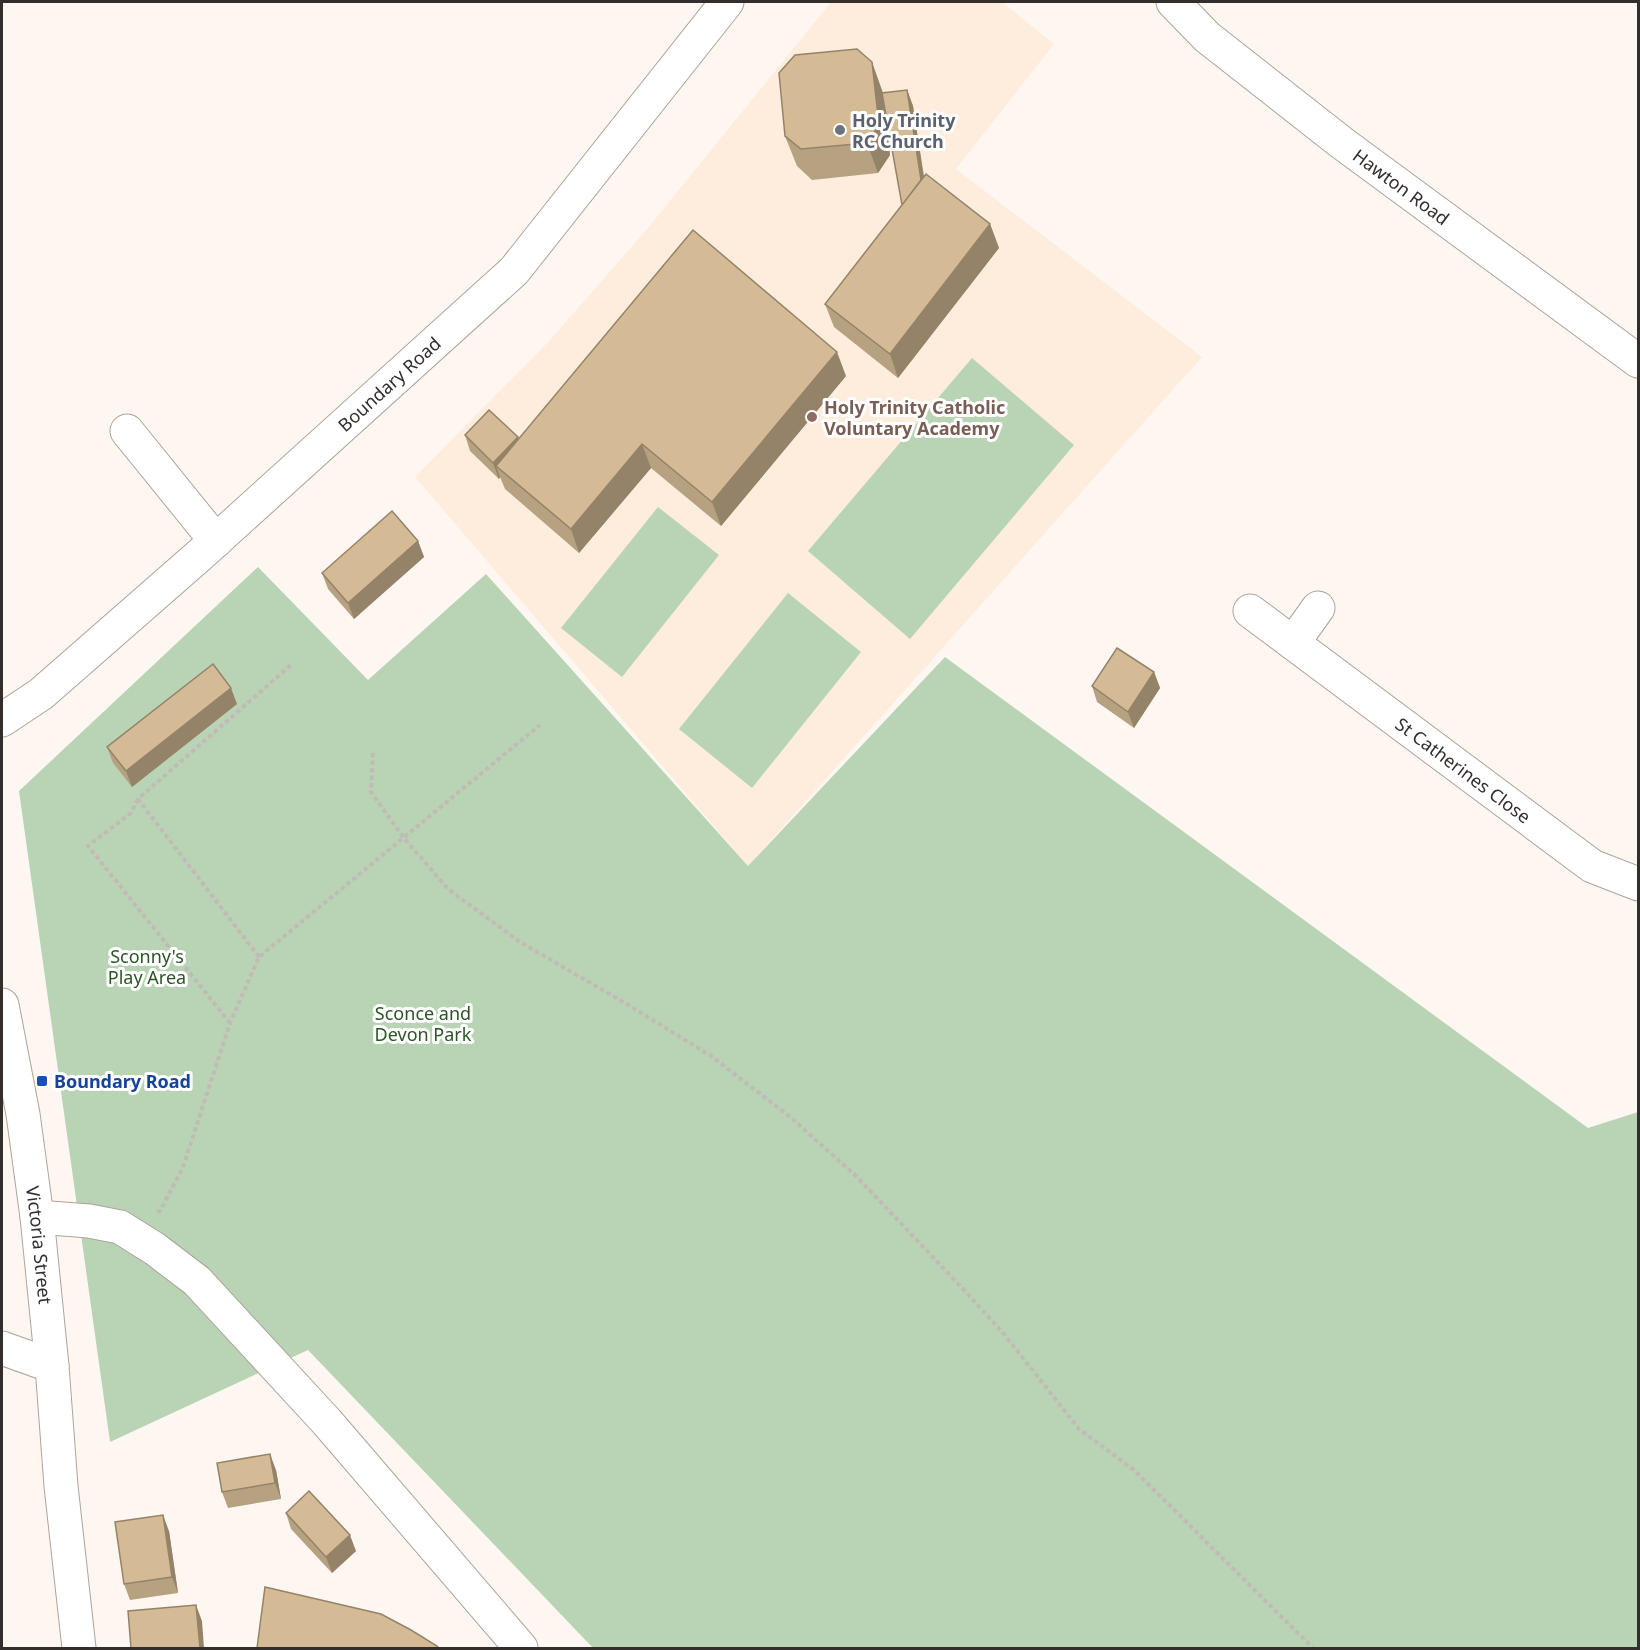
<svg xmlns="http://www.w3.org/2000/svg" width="1640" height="1650" font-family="'Noto Sans',sans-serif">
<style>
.built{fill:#feecdd}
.green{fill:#b9d4b4}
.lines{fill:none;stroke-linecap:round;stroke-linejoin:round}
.minor-casing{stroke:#aea39a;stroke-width:35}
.major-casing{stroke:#aea39a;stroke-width:35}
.path{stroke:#c1bbb6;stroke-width:4;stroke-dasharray:4.5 3;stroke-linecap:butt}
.minor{stroke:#fff;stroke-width:33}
.major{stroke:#fff;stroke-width:33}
.wall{fill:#b6a180}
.shaded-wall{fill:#948368}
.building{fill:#d4bb95;stroke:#948368;stroke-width:1.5}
.worship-dot{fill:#6b7280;stroke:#fff;stroke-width:2}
.education-dot{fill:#8d6e63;stroke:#fff;stroke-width:2}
.transit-dot{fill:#1a4fb4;stroke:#fff;stroke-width:2}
.labels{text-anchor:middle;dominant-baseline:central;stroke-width:6;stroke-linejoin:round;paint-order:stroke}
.worship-label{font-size:18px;font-weight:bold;fill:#5b616d;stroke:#fff;text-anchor:start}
.street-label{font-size:18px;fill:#332e2b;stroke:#fff}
.education-label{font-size:18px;font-weight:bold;fill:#785e54;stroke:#fff;text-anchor:start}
.park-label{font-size:18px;fill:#2b5525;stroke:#fff}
.transit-label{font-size:18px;font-weight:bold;fill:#164399;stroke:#fff;text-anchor:start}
</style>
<rect width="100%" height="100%" fill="#fef7f1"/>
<path class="built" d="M831 2H1002L1054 44 956 169 1202 357 748 866 415 477 551 339 648 228Z"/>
<path class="green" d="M972 358 1074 445 910 639 808 551Z
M658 507 719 555 622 677 561 628Z
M258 567 368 680 486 574 748 866 945 657 1588 1128 1638 1112V1648H593L308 1350 110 1442 19 791Z
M788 593 861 652 752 788 679 729Z"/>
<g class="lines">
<defs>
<g id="minor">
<path id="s1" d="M1173 2 1207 37 1342 143 1638 361"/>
<path d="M127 431 216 541"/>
<path id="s2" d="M1250 611 1592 866 1638 884"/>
<path d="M1293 643 1318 608"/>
<path id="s3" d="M2 720 41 694 201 554 514 271 727 2"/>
<path d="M37 1217 89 1221 120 1227 155 1249 197 1281 327 1422 521 1648"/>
<path d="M2 1348 52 1366"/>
</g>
<g id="major">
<path id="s4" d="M2 1005 23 1114 37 1217 52 1366 61 1486 79 1648"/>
</g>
</defs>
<use href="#minor" class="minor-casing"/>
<use href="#major" class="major-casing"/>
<path class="path" d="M373 753 371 792 404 838 448 889 520 942 620 1000 711 1056 789 1116 856 1176 964 1290 1004 1334 1079 1429 1134 1470 1313 1648
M138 799 131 813 88 846 230 1023
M259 957 138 799 291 665
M157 1212 160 1211 183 1167 230 1023 259 957 540 725"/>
<use href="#minor" class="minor"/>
<use href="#major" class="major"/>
</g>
<path class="wall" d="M907 90 913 106 924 176 990 224 999 248 898 378 834 327 825 304 902 205 885 107 890 155 878 173 812 180 797 166 785 136 883 93Z
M846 376 721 526 651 468 579 553 505 489 500 477 499 479 470 451 465 435 519 439Z
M418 541 424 557 354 619 328 589 322 573Z
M1154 672 1160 688 1134 728 1097 702 1092 686Z
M237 704 132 787 113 763 107 747Z
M276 1470 281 1499 228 1508 222 1492Z
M286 1513 356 1551 332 1573 291 1529Z
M169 1531 178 1593 130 1600 124 1584Z"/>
<path class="shaded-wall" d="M872 62 883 93 890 155 878 173 867 143Z
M907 90 913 106 928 206 922 190Z
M990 224 999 248 898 378 890 354Z
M837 352 846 376 721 526 712 502Z
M518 437 524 452 496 466 500 477 499 479 493 463Z
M642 444 651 468 579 553 571 529Z
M418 541 424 557 354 619 348 603Z
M1154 672 1160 688 1134 728 1128 712Z
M231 688 237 704 132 787 126 771Z
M270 1454 276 1470 281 1499 275 1483Z
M163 1515 169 1531 178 1593 172 1577Z
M350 1535 356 1551 332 1573 326 1557Z
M196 1605 202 1621 204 1648H200Z"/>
<path class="building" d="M857 49 872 62 879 125 867 143 801 149 785 136 779 73 795 55Z
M907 90 921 180 902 205 882 93Z
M926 174 990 224 890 354 825 304Z
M693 230 837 352 712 502 642 444 571 529 496 466Z
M489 410 518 437 493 463 465 435Z
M392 511 418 541 348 603 322 573Z
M1117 648 1154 672 1128 712 1092 686Z
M213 664 231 688 126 771 107 747Z
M270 1454 275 1483 222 1492 217 1463Z
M309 1491 350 1535 326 1557 286 1513Z
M163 1515 172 1577 124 1584 115 1522Z
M265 1587 381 1614 411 1630 437 1646 439 1648H257Z
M196 1605 200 1648H131L128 1611Z"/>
<circle class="worship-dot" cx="840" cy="130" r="6"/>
<circle class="education-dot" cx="812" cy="417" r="6"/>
<rect class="transit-dot" x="36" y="1075" width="12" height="12" rx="3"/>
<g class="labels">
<g class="worship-label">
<text x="852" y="120">Holy Trinity<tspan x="852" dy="21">RC Church</tspan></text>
</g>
<g class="street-label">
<text stroke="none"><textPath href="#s1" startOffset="294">Hawton Road</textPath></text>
<text stroke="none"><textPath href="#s3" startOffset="513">Boundary Road</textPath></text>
<text stroke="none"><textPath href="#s2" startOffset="266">St Catherines Close</textPath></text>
<text stroke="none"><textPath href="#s4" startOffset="243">Victoria Street</textPath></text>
</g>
<g class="education-label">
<text x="824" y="407">Holy Trinity Catholic<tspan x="824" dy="21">Voluntary Academy</tspan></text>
</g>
<g class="park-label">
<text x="147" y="956">Sconny's<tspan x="147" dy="21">Play Area</tspan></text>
<text x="423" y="1013">Sconce and<tspan x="423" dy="21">Devon Park</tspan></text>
</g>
<g class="transit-label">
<text x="54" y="1081">Boundary Road</text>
</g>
</g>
<rect width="1640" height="1650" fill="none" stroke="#332e2b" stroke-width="6"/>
</svg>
